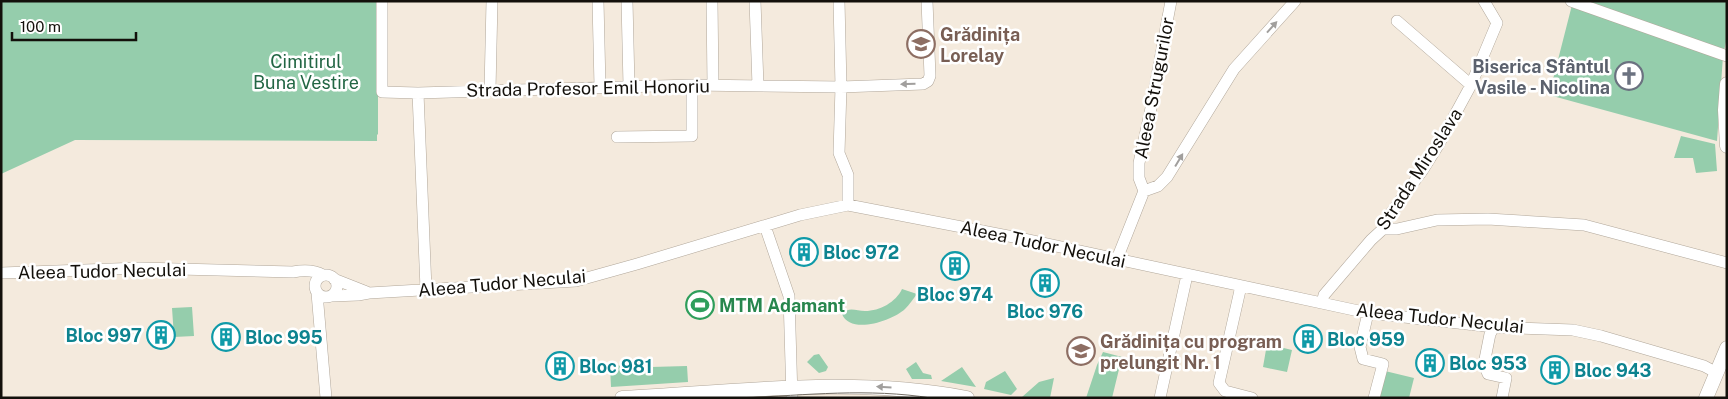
<svg xmlns="http://www.w3.org/2000/svg" width="1728" height="399" font-family="'Public Sans',sans-serif">
<style>
.green{fill:#95cdac}
.lines{fill:none;stroke-linecap:round;stroke-linejoin:round}
.minor-casing{stroke:#b1a79a;stroke-width:12}
.major-casing{stroke:#b1a79a;stroke-width:15}
.minor{stroke:#fff;stroke-width:11}
.major{stroke:#fff;stroke-width:14}
.tram{stroke:#756f66;stroke-width:1}
.oneway{fill:#a19f9d}
.labels{text-anchor:middle;dominant-baseline:central;stroke-width:5;stroke-linejoin:round;paint-order:stroke}
.education-label{font-size:18px;font-weight:bold;fill:#785e54;stroke:#fff;text-anchor:start}
.park-label{font-size:18px;fill:#264;stroke:#fff}
.worship-label{font-size:18px;font-weight:bold;fill:#5b616d;stroke:#fff;text-anchor:end}
.street-label{font-size:18px;fill:#13100b;stroke:#fff}
.culture-label{font-size:18px;font-weight:bold;fill:#0d838f;stroke:#fff;text-anchor:start}
.leisure-label{font-size:18px;font-weight:bold;fill:#27864d;stroke:#fff;text-anchor:start}
</style>
<rect width="100%" height="100%" fill="#f4eadd"/>
<path class="green" d="M1 1H378V134L377 135V141L75 140 1 174Z
M1573 1H1727V37L1723 56 1717 141 1549 95Z
M1681 136 1715 144 1717 171 1696 173 1693 158H1674Z
M902 289 917 294C913 299 909 305 905 309 892 321 850 335 842 314 849 306 856 311 865 311 880 311 896 302 902 289Z
M192 307 194 336 174 337 172 308Z
M1267 344 1292 350 1287 372 1263 367Z
M1103 352 1122 357 1112 398H1086L1097 365Z
M819 354 828 367 826 371 819 373 807 362 814 355Z
M916 362 923 373 931 375 932 379H912L906 369Z
M639 364 651 367 687 366 688 382 611 387 610 366Z
M962 367 976 387 941 381Z
M1005 371 1017 389 1011 395 984 389 986 382Z
M1385 371 1414 378 1409 398H1378Z
M1054 378 1050 398 1022 397 1039 382Z"/>
<g class="lines">
<defs>
<path id="minor" d="M382 1V92L418 93 692 85 841 87 923 84 928 81 930 76 927 1
M598 1 600 87
M627 1 629 86
M712 1 713 85
M755 1 758 86
M839 1 841 87 839 153 848 175V205
M1571 1 1727 56
M1397 21 1471 85
M490 90 492 1
M418 93 426 289
M617 137 692 136V85
M1144 191 1158 186 1167 177 1234 69 1295 1
M765 226 789 296 792 398
M1383 229H1397L1437 220 1488 219 1584 225 1727 263
M1117 259 1144 191 1139 178V163L1150 113 1171 1
M1 273 140 268 293 272C304 270 314 270 323 275
M315 286a11 11 0 1 1 22 0a11 11 0 1 1-22 0Z
M334 279 367 292
M1241 286 1219 383 1225 391 1252 398
M317 293 326 398
M332 296 358 295 369 293 576 281 637 264 800 215 848 205 1019 238 1368 313 1494 327 1573 330 1601 336 1704 366 1717 373
M1322 303 1324 295 1371 240 1383 229 1388 217 1422 171 1439 144 1471 85 1497 23 1484 1
M1368 313 1360 347 1363 359 1383 364 1374 398
M1494 327 1490 334 1484 364 1488 374 1506 378 1502 398
M1160 398 1187 275"/>
<path id="major" d="M1727 84 1725 110 1727 146
M622 398C736 392 854 376 967 398
M1706 398 1727 348"/>
</defs>
<use href="#minor" class="minor-casing"/>
<use href="#major" class="major-casing"/>
<use href="#minor" class="minor"/>
<use href="#major" class="major"/>
<path class="tram" d="M744 398C806 395 869 388 931 398"/>
</g>
<defs><path id="oneway-solid" d="M-6-.8H1V-3.2L6.5 0L1 3.2V.8H-6Z" transform="scale(1.25)"/></defs>
<g class="oneway">
<use href="#oneway-solid" transform="translate(1272 27) rotate(-48)"/>
<use href="#oneway-solid" transform="translate(908 84) rotate(178)"/>
<use href="#oneway-solid" transform="translate(1179 160) rotate(-59)"/>
<use href="#oneway-solid" transform="translate(884 387) rotate(-177)"/>
</g>
<defs>
<symbol id="school-ring" viewBox="-11 -11 22 22"><circle r="9.5" fill="#fff" stroke="#8d6e63" stroke-width="1.5"/><path d="M0-5L7-2L0 1L-7-2ZM-4 1L0 2.5L4 1V4Q0 6-4 4Z" fill="#8d6e63"/></symbol>
<symbol id="church-ring" viewBox="-11 -11 22 22"><circle r="9.5" fill="#fff" stroke="#6b7280" stroke-width="1.5"/><path d="M-1.2-6h2.4v3.5h3.3v2.4h-3.3V6h-2.4V-.1h-3.3v-2.4h3.3Z" fill="#6b7280"/></symbol>
<symbol id="building-ring" viewBox="-11 -11 22 22"><circle r="9.5" fill="#fff" stroke="#0f9aa8" stroke-width="1.5"/><path d="M-4-6H4V6H1V3H-1V6H-4ZM-2.5-4.3h1.7v1.8h-1.7ZM.8-4.3h1.7v1.8H.8ZM-2.5-1h1.7V.8h-1.7ZM.8-1h1.7V.8H.8Z" fill="#0f9aa8"/></symbol>
<symbol id="stadium-ring" viewBox="-11 -11 22 22"><circle r="9.5" fill="#fff" stroke="#2e9e5b" stroke-width="1.5"/><path d="M0-5a6.5 5 0 1 0 0 10a6.5 5 0 1 0 0-10ZM-3.5-1.8h7v3.6h-7Z" fill="#2e9e5b"/></symbol>
</defs>
<g fill-rule="evenodd">
<use href="#school-ring" x="905" y="28" width="32" height="32"/>
<use href="#church-ring" x="1613" y="60" width="32" height="32"/>
<use href="#building-ring" x="788" y="236" width="32" height="32"/>
<use href="#building-ring" x="939" y="250" width="32" height="32"/>
<use href="#building-ring" x="1029" y="267" width="32" height="32"/>
<use href="#stadium-ring" x="684" y="289" width="32" height="32"/>
<use href="#building-ring" x="145" y="319" width="32" height="32"/>
<use href="#building-ring" x="210" y="321" width="32" height="32"/>
<use href="#building-ring" x="1292" y="323" width="32" height="32"/>
<use href="#school-ring" x="1065" y="335" width="32" height="32"/>
<use href="#building-ring" x="1414" y="347" width="32" height="32"/>
<use href="#building-ring" x="544" y="350" width="32" height="32"/>
<use href="#building-ring" x="1539" y="354" width="32" height="32"/>
</g>
<g class="labels">
<g class="education-label">
<text x="940" y="34">Grădinița<tspan x="940" dy="21">Lorelay</tspan></text>
<text x="1100" y="341">Grădinița cu program<tspan x="1100" dy="21">prelungit Nr. 1</tspan></text>
</g>
<g class="park-label">
<text x="306" y="61">Cimitirul<tspan x="306" dy="21">Buna Vestire</tspan></text>
</g>
<g class="worship-label">
<text x="1610" y="66">Biserica Sfântul<tspan x="1610" dy="21">Vasile - Nicolina</tspan></text>
</g>
<g class="street-label">
<text transform="translate(588 88) rotate(-1)">Strada Profesor Emil Honoriu</text>
<text transform="translate(1154 88) rotate(-79)">Aleea Strugurilor</text>
<text transform="translate(1419 169) rotate(-57)">Strada Miroslava</text>
<text transform="translate(1043 244) rotate(12)">Aleea Tudor Neculai</text>
<text transform="translate(102 271) rotate(-1)">Aleea Tudor Neculai</text>
<text transform="translate(502 283) rotate(-5)">Aleea Tudor Neculai</text>
<text transform="translate(1440 318) rotate(6)">Aleea Tudor Neculai</text>
</g>
<g class="culture-label">
<text x="823" y="252">Bloc 972</text>
<text x="955" y="294" text-anchor="middle">Bloc 974</text>
<text x="1045" y="311" text-anchor="middle">Bloc 976</text>
<text x="142" y="335" text-anchor="end">Bloc 997</text>
<text x="245" y="337">Bloc 995</text>
<text x="1327" y="339">Bloc 959</text>
<text x="1449" y="363">Bloc 953</text>
<text x="579" y="366">Bloc 981</text>
<text x="1574" y="370">Bloc 943</text>
</g>
<g class="leisure-label">
<text x="719" y="305">MTM Adamant</text>
</g>
</g>
<rect width="1728" height="399" fill="none" stroke="#13100b" stroke-width="5"/>
<path d="M12 32v8h124v-8" fill="none" stroke="#13100b" stroke-width="2.5"/>
<text x="20" y="32" font-size="15" fill="#13100b" stroke="#ffffff" stroke-width="4" paint-order="stroke">100 m</text>
</svg>
